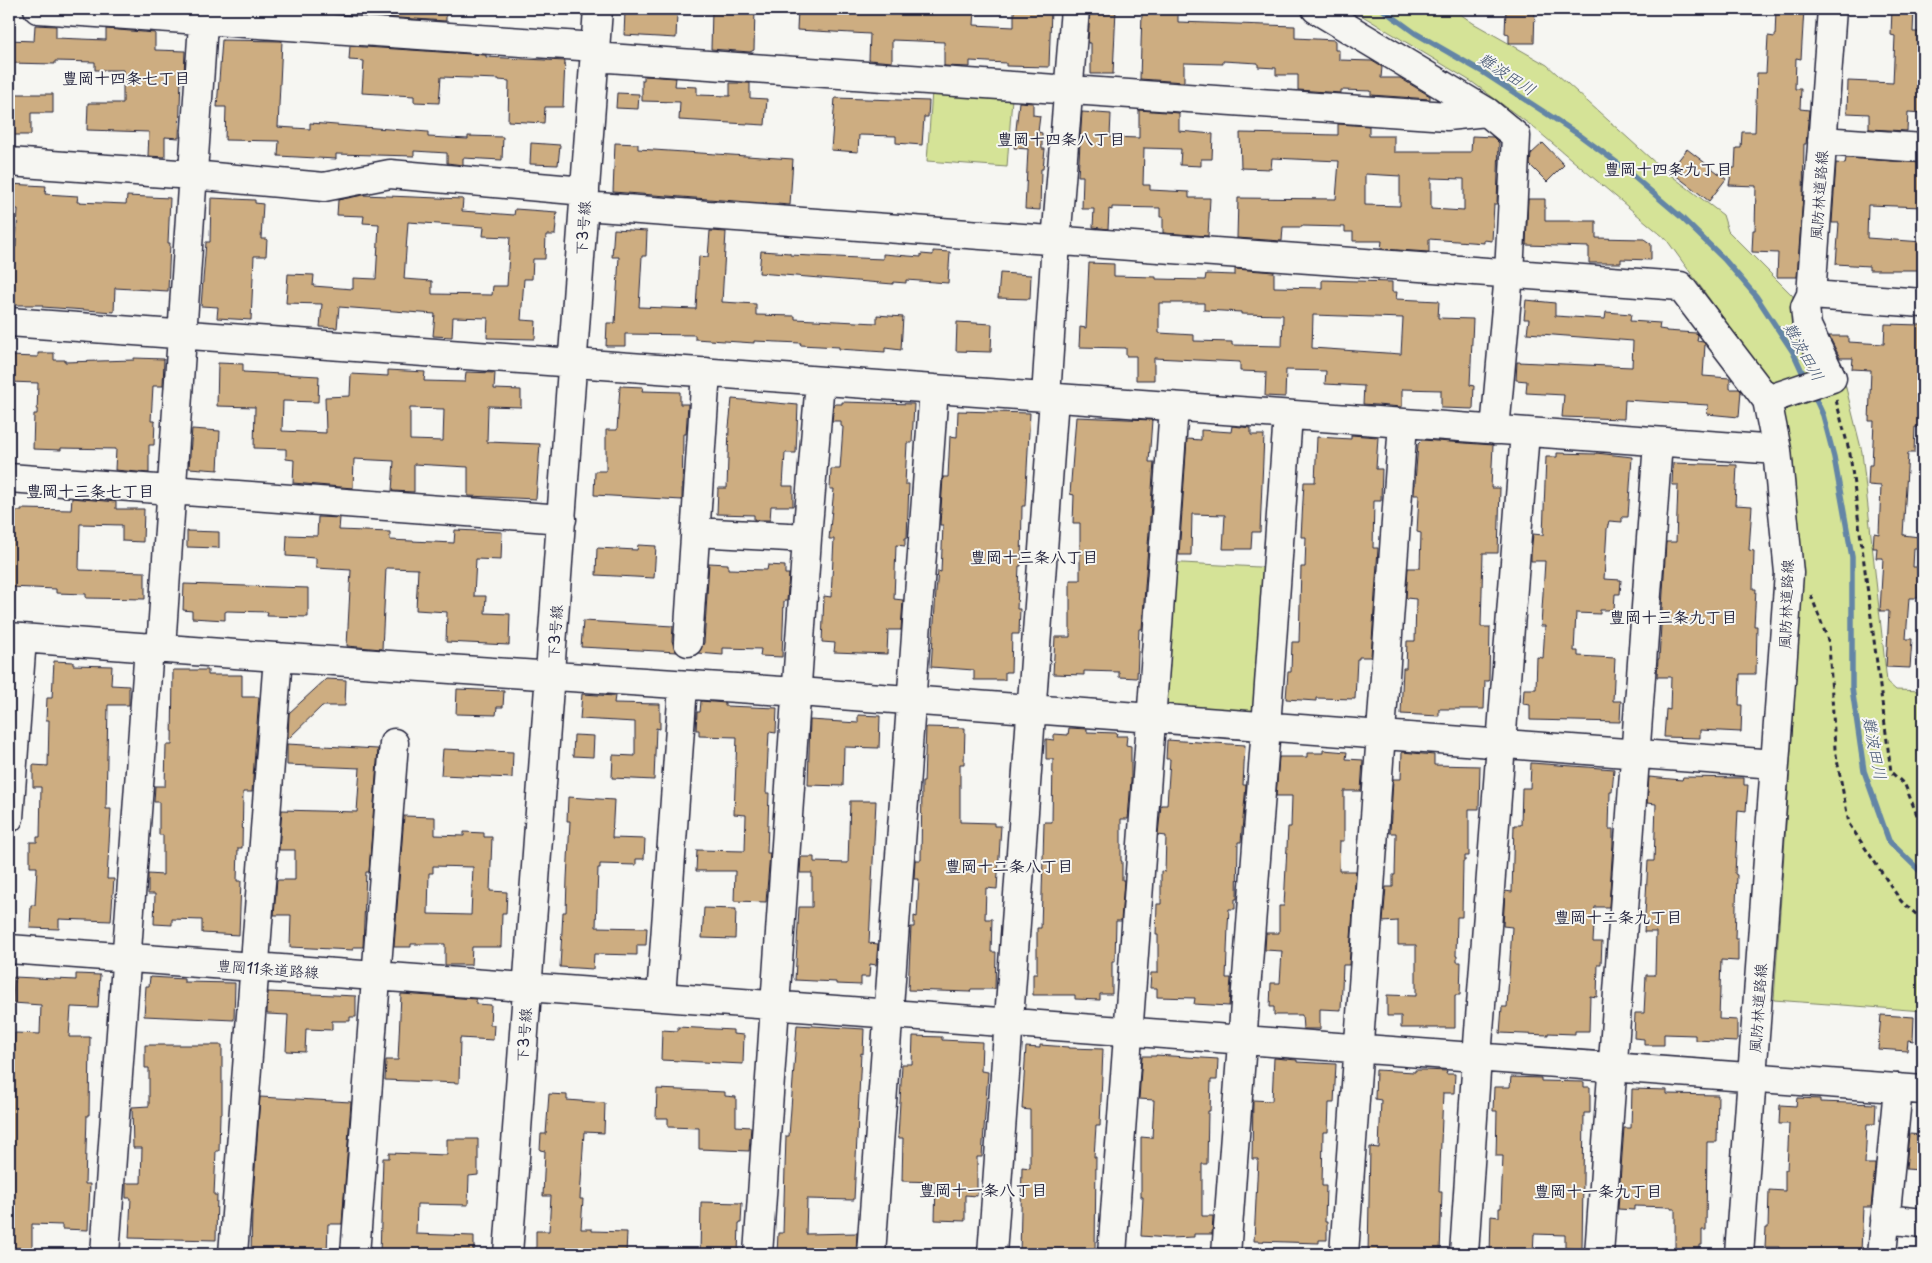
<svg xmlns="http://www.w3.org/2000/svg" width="1932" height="1263" font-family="'Playpen Sans','Klee One',sans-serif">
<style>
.green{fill:#d5e397;stroke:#7c8269}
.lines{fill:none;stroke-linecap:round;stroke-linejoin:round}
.stream{stroke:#6385a6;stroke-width:5.5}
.building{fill:#cdad81;stroke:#22223b;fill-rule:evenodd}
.minor-casing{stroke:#22223b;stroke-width:31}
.path{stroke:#22223b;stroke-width:3;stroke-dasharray:5 4;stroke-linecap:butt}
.minor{stroke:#f6f6f2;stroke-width:28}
.labels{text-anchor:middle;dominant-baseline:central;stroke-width:4;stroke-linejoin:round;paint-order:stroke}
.street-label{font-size:15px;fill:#22223b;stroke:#f6f6f2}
.water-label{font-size:16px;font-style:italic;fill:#435471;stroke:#f6f6f2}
.neighbourhood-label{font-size:16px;font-weight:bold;fill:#22223b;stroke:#f6f6f2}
</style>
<rect width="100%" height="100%" fill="#f6f6f2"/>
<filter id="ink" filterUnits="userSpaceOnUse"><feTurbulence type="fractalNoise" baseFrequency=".02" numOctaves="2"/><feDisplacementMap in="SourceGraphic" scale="10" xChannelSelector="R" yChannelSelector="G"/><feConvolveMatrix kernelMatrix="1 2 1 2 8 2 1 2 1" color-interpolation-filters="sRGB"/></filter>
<g filter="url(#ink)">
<path class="green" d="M1351 9H1453L1473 23 1547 65 1660 167 1723 215 1728 231 1792 295 1843 376 1862 452 1887 682 1896 690 1923 691V1011L1774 1000 1803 574 1792 451 1779 395 1666 239 1533 127 1472 82Z
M932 91 1012 98 1007 167 927 161Z
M1163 562 1278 568 1266 727 1152 719Z"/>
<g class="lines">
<path class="stream" d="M1382 9 1415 33 1481 71 1578 134 1620 165 1681 217 1724 259 1756 296 1793 352 1805 378
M1812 391 1823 415 1834 457 1852 557V688L1864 771 1889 841 1923 874"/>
</g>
<path class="building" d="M369 9 424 11V9H446V21L368 16Z
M712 9H755L754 50 750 52 711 49Z
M798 9H975L974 25 1014 27V9H1051L1049 67 1006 66V63L970 61V67L944 66V42L892 40V62L869 60 870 34 797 30Z
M1090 9H1116L1113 74H1091V43H1088Z
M1158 9H1178V22L1295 26V38L1335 40V50H1339V60L1372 61 1382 67 1381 78H1400L1430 96V99L1371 95V91L1341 90V93L1298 90V75H1276V68L1258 67V63L1223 61V64L1184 63V82L1140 79 1142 12H1158Z
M1506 9H1535L1534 43H1509V34L1505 33Z
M1776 9H1804L1801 59 1796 58 1795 89H1801L1800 109 1809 110 1806 144H1804L1803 196 1797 277H1777L1778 253 1752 252 1753 230H1755L1756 186 1729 185 1732 168H1735L1736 148H1741L1742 132H1755L1757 73H1766L1768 36 1775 37Z
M1892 9H1914L1913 32H1923V113L1908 112 1907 131 1869 129V114L1847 113 1848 81 1893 83 1895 36 1891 35Z
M625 11 677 14 676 38 624 35Z
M35 25 56 26V38L106 40V29L155 33V50L185 51 184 77H181L179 138 165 137V157L148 156 149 132 87 130 88 103H123V70H95V62L55 61V64L9 63V40L34 41Z
M222 40 282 41 278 127 310 129V123L428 132V137L468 139V136L503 137 502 160 463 158V165L447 163V153L414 151V156L336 154V159L278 156 279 141 225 140 226 107H217Z
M350 46 486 55V57L565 61 563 107H545L544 123 508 121 509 81 499 80V79L441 77 439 103 414 102V96L362 93 364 61 349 60Z
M644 76 676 78 675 86 697 87V95L730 96V83H750V98L767 99 765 125 679 120 680 102 642 101V80H644Z
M617 93 639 94 638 109 616 108Z
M9 94H53V113H31V135H9Z
M835 98 929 101 928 117H924L922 145 896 143V136L859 135 858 152 831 150Z
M1019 102 1033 103V115L1040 116 1038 132 1042 133V149H1045L1043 169H1041L1040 210 1025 209 1028 149 1014 148Z
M1139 110 1179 113V131L1213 134 1212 159H1201V166L1180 165 1181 149 1144 148 1143 185H1150V190L1189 192V198H1210L1208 236 1163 233V217H1160V208L1112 207V210L1109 209 1108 229 1093 227 1094 209H1082L1083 176H1078L1082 112 1111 114 1110 137 1139 138Z
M1338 124 1369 126V136H1394V152H1471L1472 136 1493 137 1499 143 1497 204H1494L1492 241 1484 240V243L1429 239V252L1381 249 1382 241H1353V232H1345V227L1302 226V227H1283L1282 241 1237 238 1238 198 1336 199 1339 161 1272 158 1271 169 1241 168 1240 133 1338 135ZM1365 174 1400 176V206L1365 205ZM1431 178 1464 179V211L1431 209Z
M531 143 560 145 558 165 530 164Z
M615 143 638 144V149L793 159 790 205 613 192Z
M1543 143 1564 165 1547 182 1530 165 1531 154Z
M1687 149 1726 179 1709 201 1670 171Z
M1846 158 1923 163V207L1868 205 1867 238 1923 242V266H1921V270H1869V266L1836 264 1839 223H1832L1836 163 1845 164Z
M9 184 46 186 45 194 78 196 77 202 126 204 127 196 170 198 168 243H170L168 291 115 288 114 312 42 307V305H11L9 247H16L18 209H9Z
M363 195 463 199 462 211 514 215 515 209 557 212 555 235H546L545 259H533L532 279H524L521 320 536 321 535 339 487 338 488 318 453 317 452 337 433 336 435 314 339 307 337 328 320 327 322 304 286 303 288 274 314 275 313 286 353 289V278L376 279 379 224 363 223 364 216 337 215 338 200ZM408 222 484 227 483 236 510 237 507 286H493L492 295 432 294V281L404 279Z
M211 198 255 200V203L263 204 261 239H267L266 256H254L251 320 217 318 218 307 201 306 206 242H210Z
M1528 199H1545V221H1596V238L1644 239 1651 244V260L1621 259V263H1589V247L1526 245Z
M614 229 647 231 646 256H642L639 307 696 309 699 256 708 257 710 231 726 232 722 302 756 304V315L795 316V319L877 323V315L903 317 901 350 885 348V352L839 349V347L800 345 801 343 754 341V343L695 339V335L625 334V346H606L607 323H615L619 257H612Z
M761 251 790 253V255L883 259V254L921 257V254L933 255V251L950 252 948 283 906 280V283L893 282V284L759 273Z
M1089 263 1114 264V276L1156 277V279L1205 280 1206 274 1235 275V269L1274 272V287L1322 288V280L1392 282V292H1397L1396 299 1439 301 1438 318 1473 319 1470 385 1474 386 1473 409 1441 408V390L1402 389V407L1363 404 1364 386 1325 384 1326 371 1286 370 1285 397 1265 396 1266 372 1240 371V362L1154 358V380H1136V356H1126V348L1079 347 1080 327 1086 328ZM1159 303H1204V310L1241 312V314L1283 315 1282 346 1232 345V342L1194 341V335L1159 333ZM1313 315 1403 318 1401 354 1312 348Z
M1000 273 1031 275 1030 299 998 298Z
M1526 300 1555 303V316L1605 319 1606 312 1631 314 1630 321 1660 323 1659 329 1666 330V331L1696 333 1698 335 1697 341 1703 342 1705 344 1703 376 1730 378V389H1739L1741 391 1739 417 1707 414 1708 405 1625 400 1624 419 1562 417 1564 395 1526 393 1527 381 1516 380 1517 362 1632 367 1633 341 1527 333 1529 319H1524Z
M957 322 992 324 991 352 956 351Z
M1885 324 1922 325 1923 428 1915 427 1914 453H1908L1903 535 1919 537V548H1914L1913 567H1920L1918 598H1909L1906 639H1912L1910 668 1886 667 1889 611H1880L1883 558H1876L1877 548H1873L1874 533 1879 534 1881 486 1868 485 1869 465H1872L1874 421H1869L1871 370 1852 369 1853 358H1840L1829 336H1848V342L1884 344Z
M38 353H54V360H65V362L134 360V358L164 359 163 386H153L151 421H155L154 445H149V473L115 470 116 449 61 448V450L33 449 34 414H37L38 383 9 382V356L38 357Z
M218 363 243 364V372L319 376 318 402 283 401 282 431 326 433 325 397 350 396 351 374 388 376V370L425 372 424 381 465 382 466 372 495 373 494 389 521 390V407L488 406 487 442 540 444 536 499 468 496V467L414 464V492L392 491 394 461 354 459 353 488 293 483 294 460 286 459V449L254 448 255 407 217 406ZM410 408 444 409 443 441 410 440Z
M620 386 643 387 642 391 680 392V404H688L686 434H683L682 500 594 495 595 471H606V430H617Z
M732 399 798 405 796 453H785L783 486H793V506H771L770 520H754V515L717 514 718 488H727L729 427Z
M842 402 914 404 912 443H907L905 484H909L907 538H905V546L896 545 894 599 903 600 901 630H888L887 654 834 652 835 643 822 642 824 596 831 597 834 539H829L834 489H830L831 469H840L843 427 841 426V421H832L834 404H842Z
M958 411 1030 413 1025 506H1022L1021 566H1019L1017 609H1020L1019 634H1012L1011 672H1005V680H974V670L931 667 936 592 938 571 941 572 943 525H940L943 477H948L950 436 957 437Z
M1076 417 1152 420 1149 462H1154L1142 629H1139L1137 678 1119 677V672L1084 671V675L1053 674 1055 637H1070V580H1080V523H1073L1074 495 1070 494Z
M1232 426 1251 428V435H1264L1260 532H1252L1251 549H1223L1225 515 1192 514 1191 555H1179L1187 439 1201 440V430L1231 432Z
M192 429 220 431 218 470 189 468Z
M1351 435 1378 437 1376 469H1382L1381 501H1374L1373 548H1378L1371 657H1359V659H1357L1355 699 1316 698V701L1286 699 1288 672H1291L1292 642H1299L1301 567H1305L1306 537H1301L1304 482H1315L1317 437 1351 439Z
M1422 440 1493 445 1491 488H1500L1498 553H1483L1481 627H1490L1489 681H1485L1484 709H1439V716L1401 714 1403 668H1406L1407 641H1415L1416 599 1406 598 1408 568H1420L1421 533 1417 532 1419 495H1414L1418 444Z
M1557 453 1596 454V453L1632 457 1628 517H1622V522L1609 521 1607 529 1604 579 1621 580 1620 594H1615L1614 610H1600V614L1576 613 1574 651H1578V656L1615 658 1613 701H1621L1620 722 1530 720V705L1523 704 1524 689H1536L1537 657 1543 658 1545 626H1541L1545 561H1531V554L1533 534 1543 535 1546 457H1557Z
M1673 463 1737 465 1735 505 1752 506 1749 550 1754 551 1753 589H1756L1754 626H1757L1756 674H1740L1739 705H1742L1741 732 1700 730V738L1664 737 1666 709 1670 710 1671 677H1657L1658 659H1659L1666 542H1676L1678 485H1672Z
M72 498 116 502V509H144L143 542 122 541V525L80 524 79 568 80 570 145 572V599L86 598V594L56 593V589L9 587 11 511H22V509L71 510Z
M318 517 340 518 339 530 390 532V540L454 543 455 530 502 532 501 560 476 559 474 596H486L485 613 510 614 509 645 446 642 447 612 416 610 418 569 389 568H386L382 649 347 646 351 570 316 568V558L286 556 287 535 317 536Z
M187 531 219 532V548L187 547Z
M638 545 656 546 654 578 596 575 597 548 637 550Z
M709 563 728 564V569L767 570 768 565 785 566V574H789L787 601H784L782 657 760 656 761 649 723 648V655L698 653 704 643Z
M184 584 308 588V617L267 616 268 612 227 611 225 612V620L192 618V611L183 610Z
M583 621 673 626 672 641 677 652 581 647Z
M54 661 73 662V665L112 666 111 685 129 686V705H108L106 809H111L107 879H114L111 921 59 919V929L30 928 31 905H35L37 867H30V842H37V837H40L41 787H33V765L48 766 49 720H46L47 698H52Z
M173 670H208V675H242V697H259L252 792H243L242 848H238L237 881H241L239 935 202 933V920L172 919V925L154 924 155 894H148V874L163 875V835H159V802H154L155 786H165L166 745H172Z
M326 679 346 680 345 706H322L288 739 289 713Z
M457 689 504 691 503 707H497L496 715 456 714Z
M582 694 615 696 614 703 660 704V729L656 728 654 780 612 778 613 755 635 756V722L580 719Z
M701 701 725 703V706L777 708 776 733 769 732 766 793H769L767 853H770L766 902 734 901 735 871H696L697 850 745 851 746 815 734 814 737 737 699 736V730H696L697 712H700Z
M858 715 880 716 879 748 844 747 843 786 808 785 810 720 858 723Z
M926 727 965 728 964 764H960V822L994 823V826H1001L997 889 986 888 985 919H992L991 952H996L995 989H971L970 992 908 990 911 927H914V916L917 917 919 879H914L915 860H921L922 782H924Z
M1069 728 1087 729V732L1117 733 1116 736H1127L1126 745 1131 746V780L1128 819H1121V861H1122V880H1124L1121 921H1116L1115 961H1112V994H1100V1000L1075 999V995H1033V974H1037V928H1041L1044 822H1052L1053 759H1046V739L1054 740V734L1068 735Z
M574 735 594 736 593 757 573 756Z
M1167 740 1245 745 1243 785H1246L1241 842H1238L1237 899H1235V909H1229L1228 926 1226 978H1231L1229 1006 1194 1004 1195 998 1157 997V988H1150L1151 973H1158V935H1156L1157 904H1161V871L1165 872 1166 836 1158 835 1161 805H1167L1170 759H1166Z
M287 744 378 749 369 872H366L363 947H353V950L290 947 291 915H274L277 880H295V850H279L282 810 357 812 360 768 287 765Z
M443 749 513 752 512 778 441 775Z
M1323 750 1347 752 1346 759 1363 760 1361 791H1344V841H1340L1339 871H1356L1349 965H1343L1341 1010 1320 1009V1029H1303L1302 1015H1274V1007H1270L1271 983H1280L1282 951 1265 950 1266 933H1279V906H1284L1288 827H1291L1292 796H1276L1279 757H1307V753H1323Z
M1402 752 1434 755V765L1480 766 1479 809H1469V856H1465V861H1463L1462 917H1457L1456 956H1457V962H1461L1460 995H1455V1028H1401V1016H1387V995L1416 996V945H1398V921L1383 922 1386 887H1393V875H1395L1396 833H1390L1393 779H1401Z
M1531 763 1614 769 1612 792H1610L1609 829H1613V843L1609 907H1595L1593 942H1602L1601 964H1598L1597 997 1590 996 1589 1031H1575V1034L1548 1033V1035L1500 1033 1502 1007H1507L1512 927 1503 926 1505 891 1512 892 1514 825H1521L1522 788H1530Z
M1649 777 1682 780 1683 777 1744 778V785H1748L1746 811 1738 810 1735 874 1737 875 1735 939H1738V961L1721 960 1719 1019 1737 1020V1042L1695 1040V1035L1664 1034V1045H1644V1039L1634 1038 1635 1013H1644L1646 975H1655L1656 932H1644L1648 861H1654L1656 804 1647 803Z
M568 797 614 800 612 838 645 839 644 859H636V865L600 864V868H598L596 927 647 928 646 945H637V955L594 954 593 969 560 967 563 912H566L567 879 570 821H567Z
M850 801H876L869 943 878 944 876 965 870 964 869 977H861V985L836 984V982L795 980 799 907H812V873H800L801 857H814V862L848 863Z
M404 816 435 817V835L464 836V832L484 833V837H492L490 891 507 892 506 913H502L501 947H472L471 965H445V944H411V947H394ZM433 866 473 867 471 915 428 914 429 873H433Z
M704 908 736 909 735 939 702 938Z
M76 974 100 975 98 1008 71 1007 69 1037H90L89 1115H87L85 1184H90L88 1230 62 1229V1225L32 1224V1248H9V1197H12V1138L9 1137 11 1108H9V1092H12L15 1033 40 1034 41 1005 13 1003 14 977 76 980Z
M150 977 184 979V982L235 983 234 1020 144 1016 146 986H149Z
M268 992 356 996V1017H350V1021H332V1030L306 1029 305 1052 286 1051 288 1015 267 1014Z
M401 994 476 999V1004L491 1005 490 1025H494L493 1040 460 1038 459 1083 385 1080 386 1060H398Z
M1881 1015 1914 1017 1913 1041 1908 1040 1907 1051 1878 1049Z
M797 1025 864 1029 863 1054 861 1053 854 1200 807 1199 806 1234 857 1233 856 1254H777L778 1233H783L786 1136H789Z
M678 1027 733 1030V1034L744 1035 743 1064 661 1060 662 1030 678 1031Z
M913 1036 942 1037V1040L982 1042 981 1071 988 1072 982 1157H977V1196L965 1195V1221L935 1220 936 1182 902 1181 903 1138H898L902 1064H912Z
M145 1045H222V1114H220L219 1151H216L214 1195H217L216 1240 129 1238 131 1198H126V1183H141L142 1148H133L132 1107 149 1106V1068H145Z
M1040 1045 1068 1047V1048L1103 1049 1100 1126H1096L1094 1157H1096L1095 1254H1020L1022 1167 1030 1168V1110L1022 1109 1026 1047 1040 1048Z
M1156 1055 1218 1059 1217 1080H1211L1210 1111H1208L1207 1164H1202V1216H1213L1212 1234H1194V1237L1169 1238 1141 1236 1143 1197H1141V1137L1152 1138 1154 1100 1139 1099 1142 1056H1156Z
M1274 1058 1297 1060V1062L1336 1064 1334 1103H1329L1328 1132H1323L1322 1186H1326L1325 1222H1327V1240H1319V1243L1254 1241 1258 1159H1252L1253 1100 1272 1101Z
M1376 1070 1415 1072V1070H1425L1447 1071 1446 1074H1455L1454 1093H1443L1439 1192H1442L1440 1254H1368L1370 1147 1379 1148 1381 1100 1375 1099Z
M1511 1077 1541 1078V1081L1584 1082V1087H1590V1113H1584L1582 1249 1565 1248V1235L1534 1234 1533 1254H1490L1491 1216 1499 1217V1208H1501L1503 1156H1496L1497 1111H1493L1494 1087H1510Z
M657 1089 725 1092V1096L736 1097V1126L751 1127 749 1151 699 1149V1128L668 1127V1118H656Z
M1632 1089 1667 1090V1094L1718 1095 1717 1142H1707L1706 1230H1702V1245H1699V1254H1675V1209H1671V1207L1634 1206V1210L1618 1209 1624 1128H1631Z
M549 1094 567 1095V1100L605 1103 604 1133 584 1132 580 1199H583L581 1229H592V1231L627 1232 626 1254H536V1231H549L551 1196H543L545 1151 540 1150 541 1134H546Z
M260 1097 351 1102 342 1224H328L327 1254H260V1252H251L252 1212Z
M1797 1098 1820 1099V1102L1876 1104 1875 1124H1867L1865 1164H1875V1167L1871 1207H1863L1861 1252H1849V1254H1779V1247H1765L1766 1228H1768L1769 1190 1785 1191V1170H1787L1789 1124H1779L1780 1105 1796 1106Z
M1909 1134 1923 1135V1152H1922L1920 1170 1906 1169Z
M447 1139H478V1175L469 1176 468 1205 417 1204 416 1234 474 1236V1254H380L383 1158H389V1153L447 1155Z
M701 1202 742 1203 741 1223H739L738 1254H700Z"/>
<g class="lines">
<defs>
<path id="minor" d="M38 9 595 47
M1316 9 1487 112 1516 136 1509 274 1495 430
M594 57 1447 116 1487 112
M1822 141 1923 148
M9 162 192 175 324 187 390 174 585 191
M584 206 1680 286 1767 400 1777 450 1789 573 1739 1254
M1811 295 1923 303
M9 322 1777 450
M1046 397 1056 242 1075 9
M1767 400 1832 378 1807 326 1805 307 1811 295 1832 9
M9 478 562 519
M695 532 807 538
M9 637C272 658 535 675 799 692 1124 715 1449 741 1775 764
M688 642 706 372
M161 648 204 9
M9 818 22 638
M9 949 1923 1090
M661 997 683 686
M1885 1219 1923 1223
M105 1254 149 647
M233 1254 278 657
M355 1254 394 743
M508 1254 598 9
M758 1254 807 538 820 381
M871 1254 934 389
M992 1254 1054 398
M1112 1254 1174 407
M1226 1254 1266 727 1288 415
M1344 1254 1403 423
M1464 1254 1477 1057 1525 432
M1599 1254 1658 442
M1882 1254 1898 1088"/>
</defs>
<use href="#minor" class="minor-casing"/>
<path class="path" d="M1836 400 1850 454 1891 772 1905 785 1923 830
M1811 595 1829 643 1835 749 1849 824 1901 901 1923 920"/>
<use href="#minor" class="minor"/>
</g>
</g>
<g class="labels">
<g class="street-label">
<text transform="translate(1818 195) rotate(-86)">風防林道路線</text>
<text transform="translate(582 228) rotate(-86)">下3号線</text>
<text transform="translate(1785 604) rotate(-88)">風防林道路線</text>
<text transform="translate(554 632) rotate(-86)">下3号線</text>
<text transform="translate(268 968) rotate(4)">豊岡11条道路線</text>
<text transform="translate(1757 1008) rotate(-86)">風防林道路線</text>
<text transform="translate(523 1035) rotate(-86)">下3号線</text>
</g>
<g class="water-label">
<text transform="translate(1508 73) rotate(33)">難波田川</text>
<text transform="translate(1805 351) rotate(61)">難波田川</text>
<text transform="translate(1876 748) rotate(79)">難波田川</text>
</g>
<g class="neighbourhood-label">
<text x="126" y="77">豊岡十四条七丁目</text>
<text x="1061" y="138">豊岡十四条八丁目</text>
<text x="1668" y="168">豊岡十四条九丁目</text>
<text x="90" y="490">豊岡十三条七丁目</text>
<text x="1034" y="556">豊岡十三条八丁目</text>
<text x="1673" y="616">豊岡十三条九丁目</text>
<text x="1009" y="865">豊岡十二条八丁目</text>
<text x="1618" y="916">豊岡十二条九丁目</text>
<text x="983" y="1189">豊岡十一条八丁目</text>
<text x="1598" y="1190">豊岡十一条九丁目</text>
</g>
</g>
<rect width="1932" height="1263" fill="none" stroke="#f6f6f2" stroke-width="30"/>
<rect x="15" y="15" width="1902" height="1233" fill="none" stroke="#22223b" stroke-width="2" filter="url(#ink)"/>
</svg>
